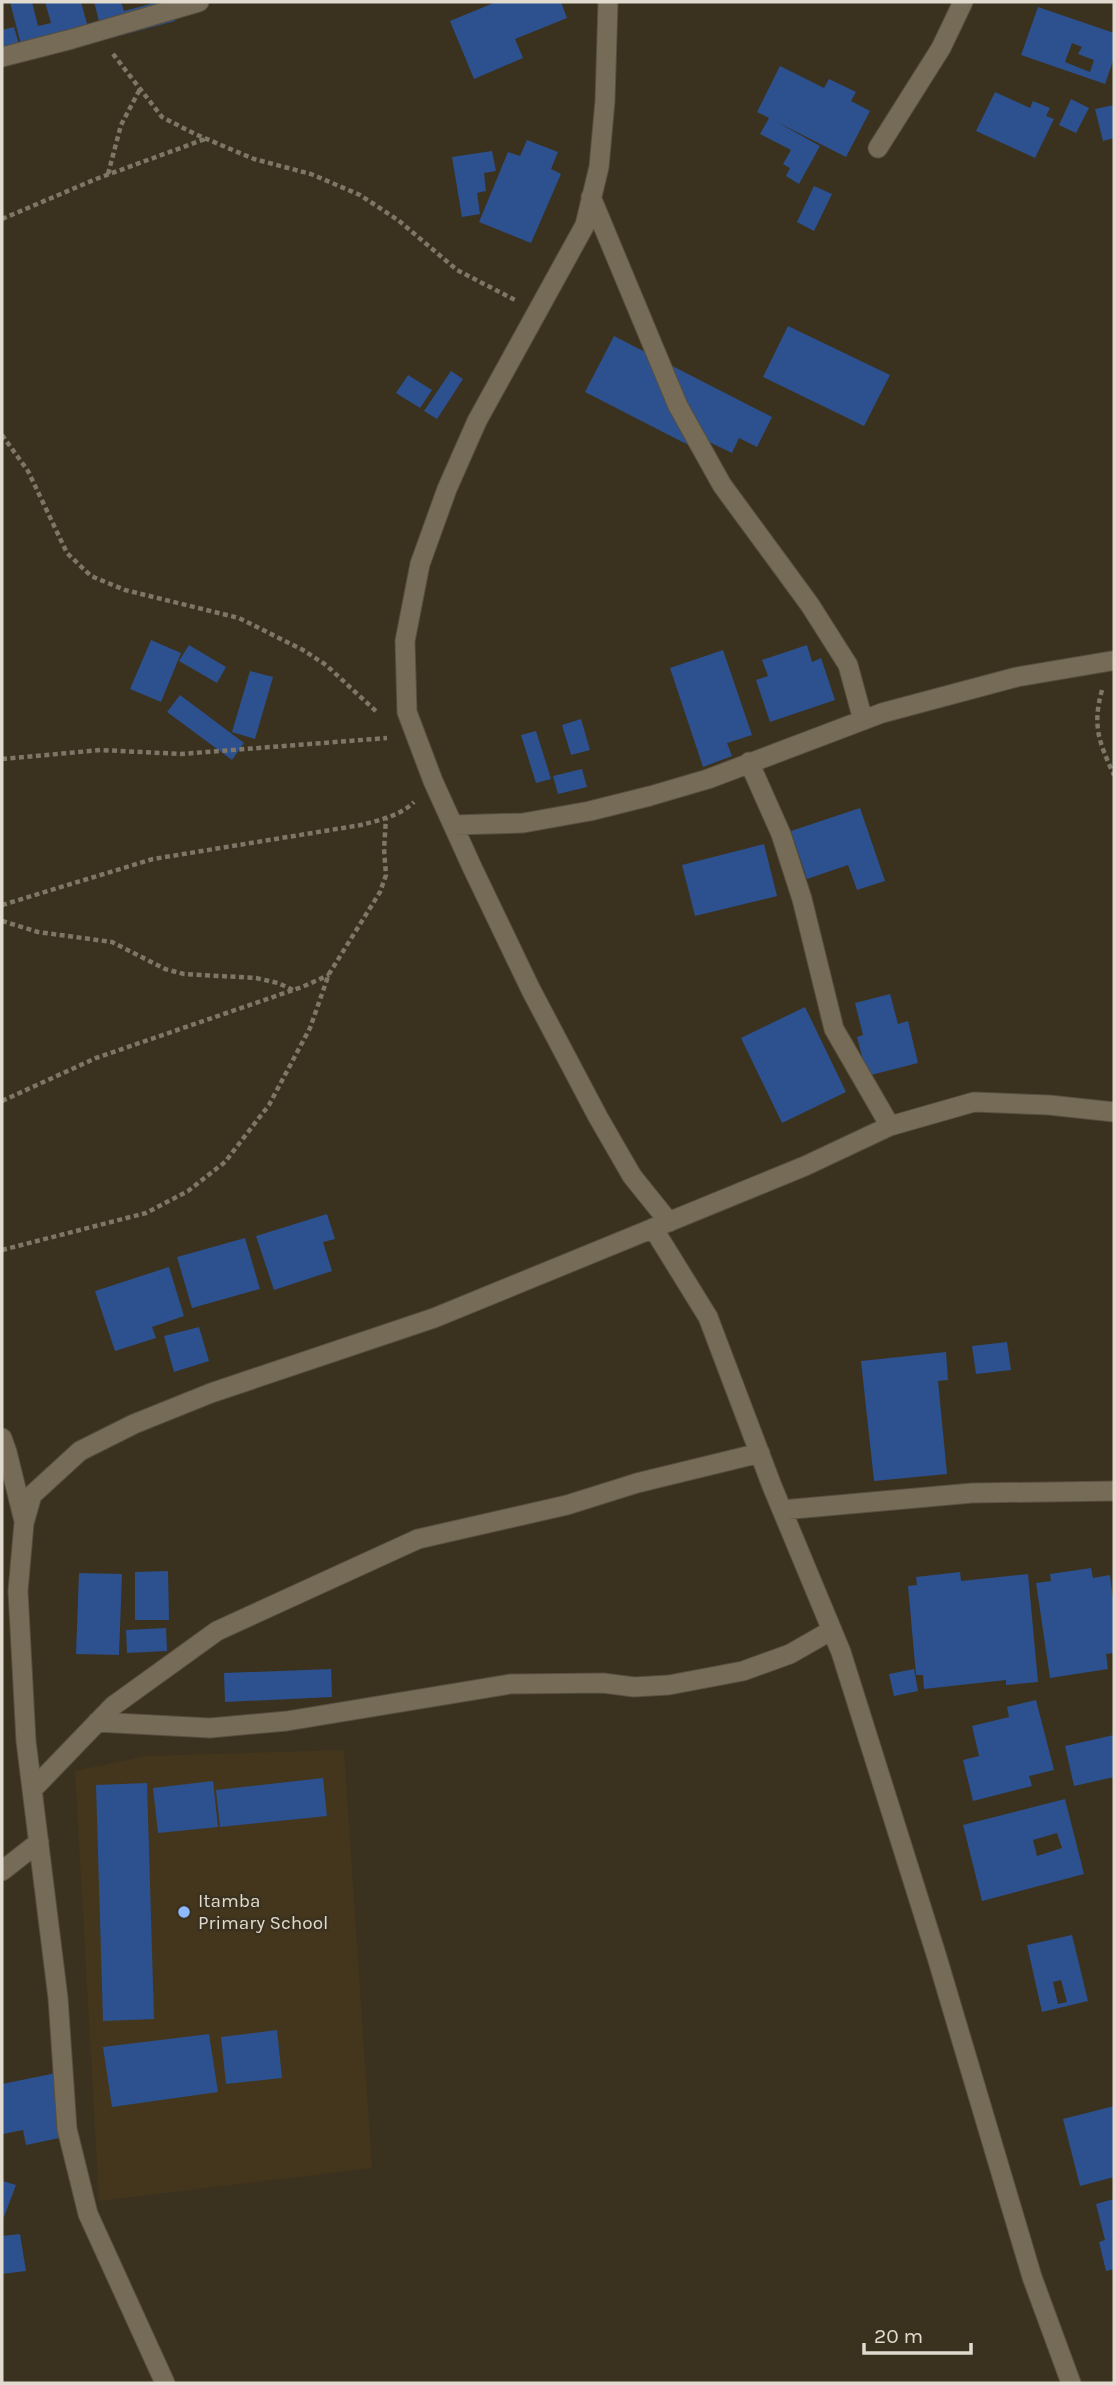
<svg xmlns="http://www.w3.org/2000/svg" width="1116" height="2385" font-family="Karla,sans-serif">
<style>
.built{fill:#43361d}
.building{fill:#2c518e;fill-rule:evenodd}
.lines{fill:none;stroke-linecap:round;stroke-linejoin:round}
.minor-casing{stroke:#574f3f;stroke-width:21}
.path{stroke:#7e7666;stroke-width:4.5;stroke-dasharray:5 3.5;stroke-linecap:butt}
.minor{stroke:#766b57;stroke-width:19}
.poi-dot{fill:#8eb9fd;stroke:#3b311f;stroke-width:2.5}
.labels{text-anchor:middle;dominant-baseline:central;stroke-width:5;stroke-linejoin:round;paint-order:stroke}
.poi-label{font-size:19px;fill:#e0dacf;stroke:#3b311f;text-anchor:start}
</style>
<rect width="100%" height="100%" fill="#3b311f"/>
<path class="built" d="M344 1750 372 2168 99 2201 75 1771 147 1756Z"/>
<path class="building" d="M10 2H32L38 26 51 23 45 2H81L92 42 25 60Z
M94 2H121L124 11 158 2H171L175 21 104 40Z
M496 2H561L567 18 515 39 523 58 474 79 450 21Z
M1038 7 1114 33V58L1105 84 1021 55ZM1072 43 1082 47 1078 54 1094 60 1090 72 1065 62Z
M14 27 23 58 2 63V30Z
M780 66 824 88 829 79 856 92 851 101 870 111 846 157 775 121 820 146 799 184 786 176 790 168 783 164 791 150 760 134 769 118 757 112Z
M995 92 1030 108 1033 101 1050 108 1046 116 1054 119 1035 158 976 131Z
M1071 99 1089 108 1076 133 1059 125Z
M1114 105V138L1103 141 1095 109Z
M527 140 558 152 551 169 561 174 531 243 479 222 508 152 520 156Z
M492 151 496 171 484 173 486 191 477 193 480 214 462 217 452 157Z
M814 186 832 194 814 231 797 222Z
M788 326 890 375 864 426 763 377Z
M614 336 772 417 757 447 739 438 732 453 707 441 702 452 585 392Z
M451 371 463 379 437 419 424 411Z
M408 375 432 390 420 408 396 393Z
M151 640 181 653 161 702 130 689Z
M189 645 226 667 217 683 179 661Z
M807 645 812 662 821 658 835 700 770 722 756 680 768 676 762 660Z
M723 650 752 735 727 743 732 756 703 767 670 668Z
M250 671 273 677 255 739 232 732Z
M180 695 244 743 232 760 167 712Z
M581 719 590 750 571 755 562 725Z
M536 731 551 779 536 783 521 735Z
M582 769 587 787 558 794 553 776Z
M860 808 885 881 857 890 848 865 807 879 791 831Z
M764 844 777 896 695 916 682 865Z
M890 994 898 1024 908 1021 918 1063 867 1076 857 1037 863 1035 855 1003Z
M805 1007 846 1092 782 1123 741 1038Z
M327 1214 335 1239 323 1242 332 1271 274 1290 256 1236Z
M245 1238 260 1289 192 1308 177 1257Z
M169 1267 184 1316 152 1327 156 1338 115 1351 95 1291Z
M199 1327 209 1361 174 1372 164 1336Z
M1007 1342 1011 1370 976 1374 972 1346Z
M946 1352 948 1380 938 1381 947 1474 874 1481 861 1361Z
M1091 1568 1093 1578 1110 1575 1114 1607V1653L1106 1654 1108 1669 1050 1678 1036 1583 1051 1581 1050 1574Z
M168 1571 169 1620H135V1572Z
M960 1572 961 1581 1028 1574 1038 1682 1006 1685V1680L924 1689 923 1675H916L908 1586 917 1585 916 1577Z
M79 1573 122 1574 119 1655 76 1654Z
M166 1628 167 1651 127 1653 126 1630Z
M331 1669 332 1697 225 1702 224 1673Z
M914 1669 918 1691 894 1696 889 1674Z
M1036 1700 1054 1770 1029 1776 1032 1786 973 1801 963 1760 979 1756 972 1726 1009 1717 1007 1707Z
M1114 1735V1777L1074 1786 1065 1746Z
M323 1778 327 1816 220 1827 216 1790Z
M213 1781 218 1827 158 1833 153 1788Z
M147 1783 154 2019 103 2021 96 1785Z
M1065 1799 1084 1874 982 1901 963 1825ZM1057 1833 1062 1848 1037 1856 1033 1840Z
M1072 1935 1088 2001 1042 2012 1027 1945ZM1061 1980 1067 2002 1058 2004 1053 1982Z
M277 2030 282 2078 226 2084 221 2037Z
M209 2034 218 2092 112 2107 103 2047Z
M56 2073 69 2136 26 2145 23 2130 3 2134 2 2084Z
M1114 2106V2177L1080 2186 1063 2119Z
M3 2181 16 2185 4 2217 2 2216Z
M1114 2199V2269L1106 2271 1099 2242 1105 2240 1096 2204Z
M20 2234 26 2271 2 2274V2236Z"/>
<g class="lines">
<defs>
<path id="minor" d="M608 2 605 101 599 167 585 225 477 421 447 489 420 564 405 641 407 712 433 781 472 867 531 990 598 1117 632 1176 669 1222
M2 57 72 39 199 2
M878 148 941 48 963 2
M591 197 678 406 722 485 810 605 848 665 863 720
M749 762 781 834 802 899 834 1029 890 1126
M453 825 523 823 590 811 650 796 708 779 882 713 1017 677 1111 661
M653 1228 708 1317 772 1486 841 1652 936 1954 1032 2277 1071 2383
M2 1438 7 1452 24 1521
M782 1510 972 1493 1114 1491
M97 1722 210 1728 287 1721 510 1684 603 1683 634 1687 669 1685 743 1671 790 1654 832 1630
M32 1790 113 1706 217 1631 418 1539 567 1505 637 1483 760 1453
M2 1871 39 1842
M165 2383 88 2214 67 2129 58 1998 26 1741 18 1591 24 1523 32 1495 80 1451 134 1424 211 1393 434 1318 805 1166 890 1126 974 1102 1049 1105 1114 1112"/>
</defs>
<use href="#minor" class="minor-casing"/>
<path class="path" d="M113 54 162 117 195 134 254 159 311 174 360 195 398 220 457 270 515 300
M108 174 121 125 140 89
M2 219 96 179 205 139
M2 435 28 471 67 553 91 576 125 590 239 618 303 650 326 665 378 713
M1102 690C1092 726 1099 742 1114 775
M2 759 101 750 181 754 387 738
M2 905 153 859 361 825C379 820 400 816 414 802
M2 921 38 932 112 942 165 969 184 974 256 978 278 983 293 990
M2 1101 96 1058 302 987 329 975
M2 1250 146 1213 188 1191 225 1162 269 1105 310 1028 329 974 380 892 386 875 384 849 386 818"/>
<use href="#minor" class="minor"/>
</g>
<circle class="poi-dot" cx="184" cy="1912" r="7"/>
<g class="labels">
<g class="poi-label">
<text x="198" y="1901">Itamba<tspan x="198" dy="22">Primary School</tspan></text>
</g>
</g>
<rect width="1116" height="2385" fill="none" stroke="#e0dacf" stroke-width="7"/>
<path d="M864 2343v10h107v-10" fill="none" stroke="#e0dacf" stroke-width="3.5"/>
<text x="874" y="2343" font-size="21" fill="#e0dacf" stroke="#3b311f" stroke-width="5" paint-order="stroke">20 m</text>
</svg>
